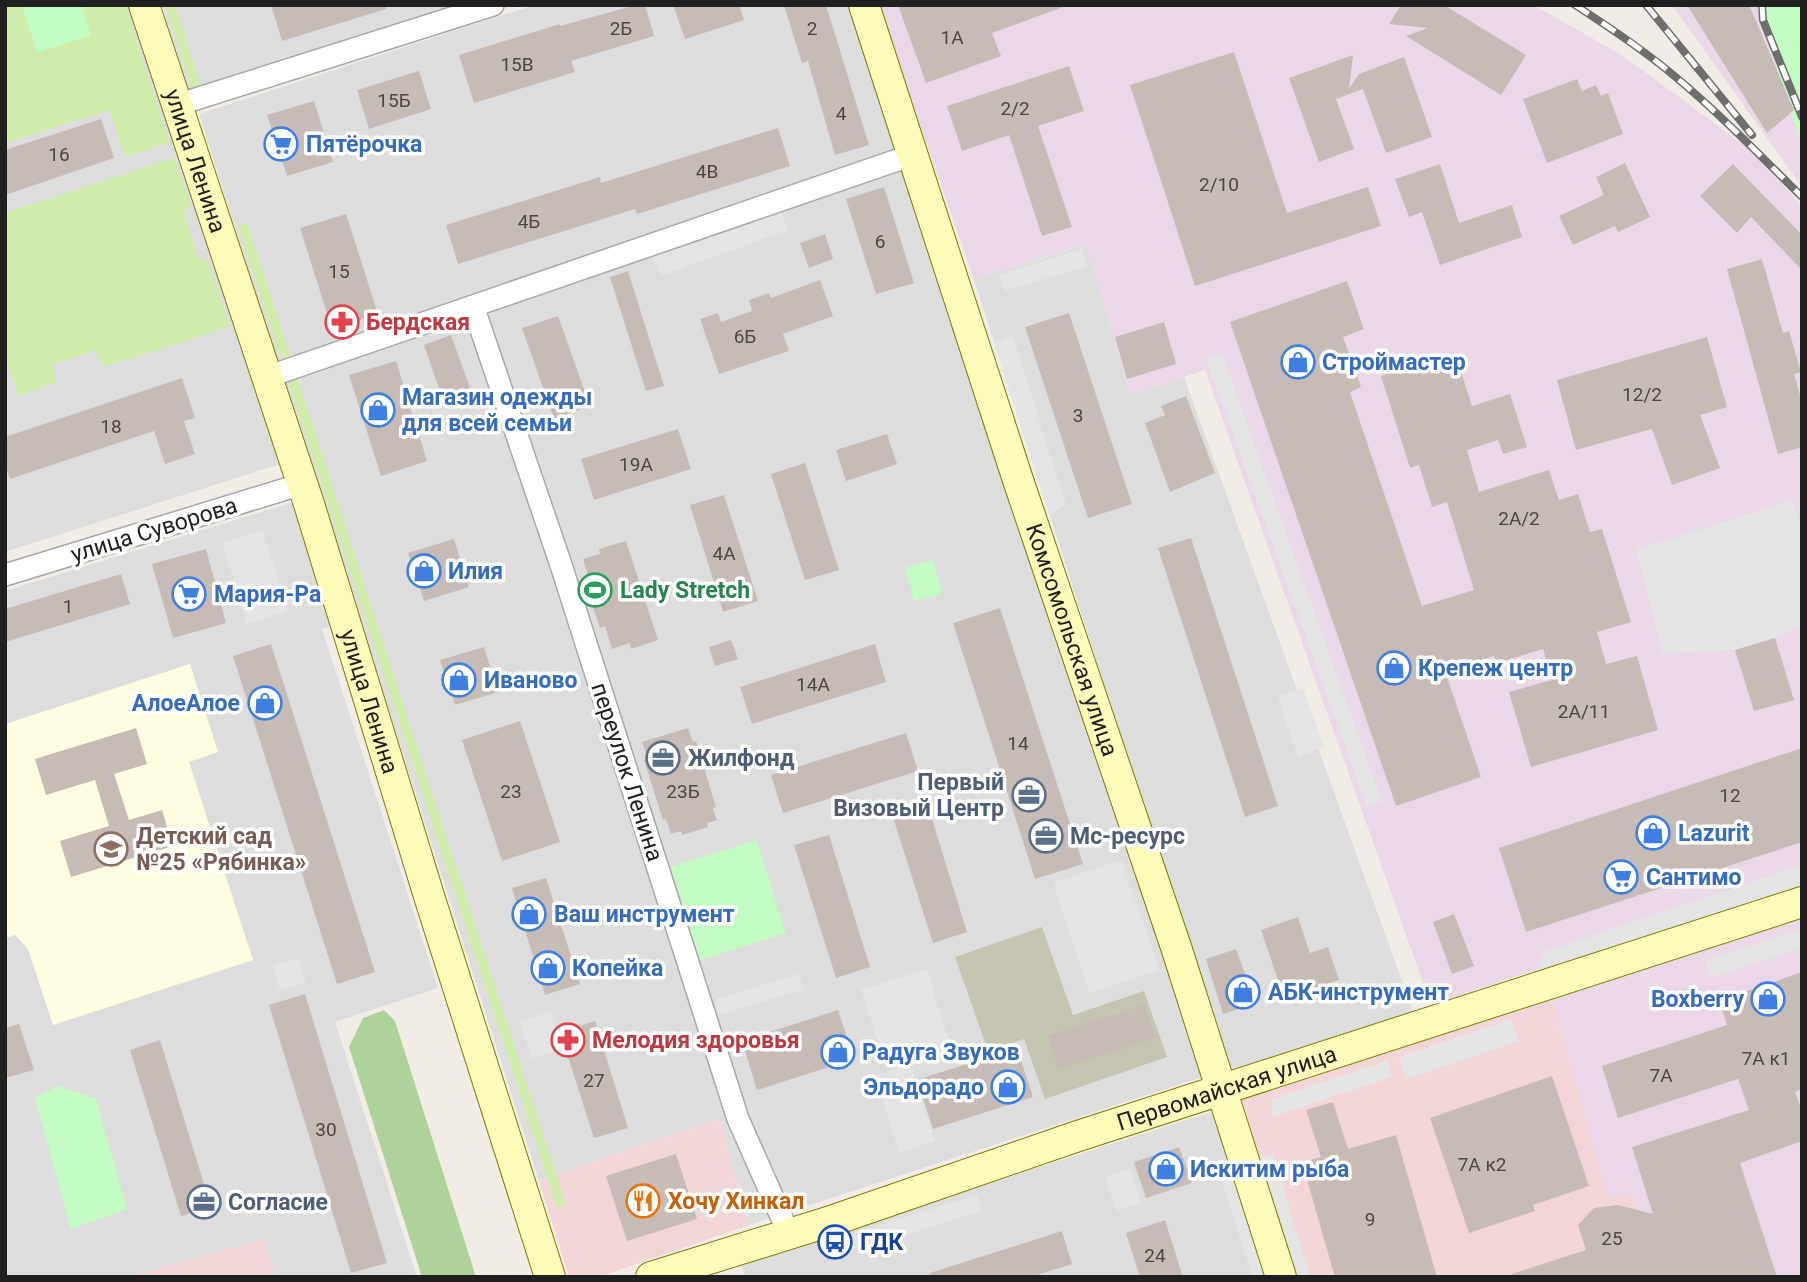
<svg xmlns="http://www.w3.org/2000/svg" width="1807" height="1282" font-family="Roboto,sans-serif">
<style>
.residential{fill:#dedddd}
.commercial{fill:#f2d5d6}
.industrial{fill:#ead8e8}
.education{fill:#fffde1}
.construction{fill:#c6c5b1}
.grass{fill:#d0ecab}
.forest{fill:#aed29a}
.park{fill:#c3fcc3}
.parking{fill:#e4e4e4}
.building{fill:#c6bcb5}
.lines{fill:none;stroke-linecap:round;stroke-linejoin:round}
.street-casing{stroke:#a7a7a7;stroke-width:24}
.secondary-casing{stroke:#797d01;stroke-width:32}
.street{stroke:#fff;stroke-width:21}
.secondary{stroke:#fcfbb9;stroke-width:30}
.rail-casing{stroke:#6e6e6e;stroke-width:8}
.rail{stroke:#fff;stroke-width:5;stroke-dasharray:16;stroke-linecap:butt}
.labels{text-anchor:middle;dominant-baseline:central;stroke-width:7;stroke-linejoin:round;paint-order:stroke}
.number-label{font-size:19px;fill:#4a4745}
.shop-label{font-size:23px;font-weight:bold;fill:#366cbe;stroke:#fff;text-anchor:start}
.street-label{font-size:23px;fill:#202020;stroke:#fff}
.health-label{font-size:23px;font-weight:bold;fill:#be3a42;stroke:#fff;text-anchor:start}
.leisure-label{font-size:23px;font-weight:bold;fill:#27864d;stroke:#fff;text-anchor:start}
.service-label{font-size:23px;font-weight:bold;fill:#4e5e75;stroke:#fff;text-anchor:start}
.education-label{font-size:23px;font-weight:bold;fill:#785e54;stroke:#fff;text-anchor:start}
.food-label{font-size:23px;font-weight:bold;fill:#c56008;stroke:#fff;text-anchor:start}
.transit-label{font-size:23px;font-weight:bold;fill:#164399;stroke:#fff;text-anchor:start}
</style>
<rect width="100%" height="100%" fill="#f1ede6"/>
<path class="residential" d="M5 5H134L280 464 5 552Z
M162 5H487L189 98Z
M534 5H850L1202 1077 749 1225 719 1118 539 1181 199 114Z
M1087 244 1130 395 1184 377 1413 1011 1229 1074 974 279Z
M300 500 338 623 322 629 438 988 335 1022 417 1277H275L264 1240 127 1277H5V591Z
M1217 1110 1266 1277H745L741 1263Z"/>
<path class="commercial" d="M1552 998 1606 1188 1631 1194 1661 1277H1295L1242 1100Z
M719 1118 749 1225 599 1277H569L539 1181Z
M264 1239 275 1277H127Z"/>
<path class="industrial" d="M878 5H1533L1622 55 1760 157 1802 207V879L1431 1005 1205 370 1130 395 1086 244 974 279Z
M1672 5H1757L1802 146V187Z
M1802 915V1277H1661L1631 1194 1608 1197 1552 998Z"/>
<path class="education" d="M190 664 218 752 189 762 253 960 53 1025 28 949 15 935 5 938V724Z"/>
<path class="construction" d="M1042 927 1073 1015 1144 991 1167 1057 1045 1099 1024 1039 988 1051 955 957Z"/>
<path class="grass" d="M5 5H125L169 143 125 157 109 110 5 143Z
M166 5H175L202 90 193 93Z
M174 158 190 204 184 213 198 259 208 261 229 327 103 367 95 350 52 365 56 382 18 396 5 355V213Z
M247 223 566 1205 557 1208 238 226Z"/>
<path class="forest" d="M384 1010 395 1021 476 1277H422L349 1047 363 1018Z"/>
<path class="park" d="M22 5H81L91 35 37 53Z
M1757 5H1802V146Z
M933 560 942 594 914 601 905 568Z
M756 840 786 933 700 960 671 867Z
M58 1086 96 1099 127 1209 71 1229 35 1098Z"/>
<path class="parking" d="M780 209 788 230 660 276 652 255Z
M1082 249 1087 266 1004 291 999 275Z
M1013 336 1066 504 1049 514 994 343Z
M1222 354 1382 801 1367 807 1206 359Z
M1792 500 1802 529V624L1775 638 1735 650 1663 653 1636 550Z
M263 530 288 611 247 624 222 543Z
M1303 688 1324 747 1298 757 1277 697Z
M1122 860 1159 970 1090 993 1053 883Z
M1802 865V887L1531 979 1544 952Z
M1802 929V948L1710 978 1705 960Z
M299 958 306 983 280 990 273 965Z
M927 969 951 1047 886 1067 861 990Z
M799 974 804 989 719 1015 714 1000Z
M550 1012 562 1049 531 1058 519 1022Z
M1511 1019 1519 1041 1406 1079 1399 1057Z
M1388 1060 1392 1077 1272 1117 1271 1099Z
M910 1064 935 1141 899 1153 875 1075Z
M1273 1154 1310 1277H1287L1250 1160Z
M1234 1160 1270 1277H1252L1220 1174Z
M1130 1169 1141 1203 1116 1211 1105 1177Z
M977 1195 982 1211 849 1252 844 1236Z"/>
<path class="building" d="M271 5H385L386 9 282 41Z
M636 5H645L654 36 571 61 575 72 474 103 459 55 560 24V26Z
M673 5H739L744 20 685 39Z
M784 5H826L869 145 835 155 808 61 802 63Z
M898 5H1063V7L992 33 1001 56 926 83Z
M1401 5H1444L1526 55 1501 95 1406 36 1428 28 1389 24Z
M1687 5H1749L1794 110 1767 133Z
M1234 52 1287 213 1368 187 1381 226 1195 286 1130 85Z
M1353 55 1349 89 1359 74 1404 57 1432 137 1386 153 1363 89 1336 99 1354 149 1319 162 1289 78Z
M1069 66 1084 111 1038 126 1072 227 1042 236 1009 135 962 151 947 106Z
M419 71 431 109 369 129 357 90Z
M1577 79 1582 91 1596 85 1601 96 1608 93 1623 134 1547 163 1523 99Z
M314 101 333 162 287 176 267 115Z
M101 119 114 158 5 195V150Z
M778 128 790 166 637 214 635 209 458 264 446 225 600 177 601 183Z
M1625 163 1650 217 1618 232 1615 226 1573 245 1559 216 1604 195 1596 177Z
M1440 164 1459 223 1512 205 1522 237 1440 265 1422 212 1409 217 1395 179Z
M1733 164 1802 235V270L1751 217 1737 233 1700 196Z
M884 187 914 283 876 294 846 199Z
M346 214 378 314 332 329 300 228Z
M825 234 833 259 809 268 800 243Z
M1762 259 1783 333 1789 331 1801 372 1794 374 1802 402V447L1778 454 1727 269Z
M628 271 664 386 646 391 610 277Z
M820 280 833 316 783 334 789 351 719 374 700 319 718 313 721 322 752 311 749 300 769 293 771 298Z
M1347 281 1364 329 1343 337 1361 387 1350 392 1422 606 1474 590 1447 502 1432 507 1419 465 1410 468 1381 376 1455 353 1472 406 1510 394 1527 447 1503 454 1498 440 1467 450 1479 492 1549 470 1559 500 1578 494 1590 532 1602 529 1631 622 1597 632 1606 664 1637 656 1658 730 1531 767 1509 692 1552 680 1543 649 1497 663 1494 656 1445 671 1481 777 1396 806 1230 322Z
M1069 313 1132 504 1088 518 1025 327Z
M558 316 590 406 554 419 522 328Z
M1164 322 1176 364 1127 379 1115 337Z
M451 335 470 388 442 397 424 345Z
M1707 337 1727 407 1700 415 1720 468 1672 485 1652 429 1576 450 1557 380Z
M396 361 427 461 381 476 349 375Z
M182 378 195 418 184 421 195 454 165 464 154 431 10 479 5 464V437Z
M1186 396 1215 473 1170 492 1145 423 1165 415 1161 406Z
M678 429 691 469 594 500 581 459Z
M887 434 897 464 846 481 836 450Z
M805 463 839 570 805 580 771 474Z
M724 495 758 601 723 612 690 505Z
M1191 538 1278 806 1245 817 1158 548Z
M454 539 469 587 424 601 408 553Z
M626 541 658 640 631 649 630 643 612 649 605 626 600 628 585 584 590 582 583 559 600 554 599 549Z
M206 549 226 623 173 638 152 564Z
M121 574 130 604 5 642V609Z
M1000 608 1083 864 1035 879 953 623Z
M1775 638 1794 700 1754 711 1735 650Z
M731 640 738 659 715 666 709 647Z
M271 644 375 972 337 984 233 656Z
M875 644 886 682 752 724 740 687Z
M484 647 498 692 455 705 440 660Z
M520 721 560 842 502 861 462 740Z
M136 728 147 764 114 774 129 820 162 810 173 846 71 877 60 841 109 826 95 780 46 795 35 759Z
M688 728 693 742 696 741 716 807 713 808 717 820 707 823 708 827 682 835 681 831 671 834 666 819 663 820 644 760 648 759 642 742Z
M906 733 918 771 783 813 771 775Z
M1802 748V842L1526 932 1499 848Z
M926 800 967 932 933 943 891 811Z
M829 835 870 967 836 978 794 845Z
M546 878 580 984 545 995 512 888Z
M1454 914 1474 966 1452 974 1433 922Z
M1298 917 1310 953 1328 947 1339 980 1284 998 1261 930Z
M1236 949 1256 1003 1223 1014 1206 959Z
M1802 972V1089L1795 1092 1802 1111V1141L1740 1163 1777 1277H1513L1512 1274 1586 1250 1578 1225 1594 1208 1618 1205 1653 1214 1632 1147 1749 1110 1738 1079 1618 1118 1602 1066 1727 1025 1719 1001Z
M305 994 387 1263 351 1273 269 1005Z
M1145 1005 1155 1038 1058 1069 1048 1035Z
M838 1010 854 1059 757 1090 742 1041Z
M595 1021 628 1128 594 1138 560 1032Z
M19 1024 34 1070 5 1078V1028Z
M160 1040 211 1207 181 1216 130 1050Z
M1017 1048 1033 1097 933 1129 917 1080Z
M1552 1076 1589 1186 1533 1205 1535 1211 1469 1233 1430 1118Z
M1333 1102 1348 1149 1396 1135 1437 1277H1335L1302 1162 1321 1157 1306 1110Z
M1179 1147 1192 1183 1146 1198 1134 1162Z
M676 1154 697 1219 627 1241 606 1176Z
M1165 1220 1183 1277H1140L1126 1233Z
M1062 1231 1072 1264 1031 1277H930V1273Z"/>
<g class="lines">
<defs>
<path id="street" d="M177 105 493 5
M473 306 561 565 738 1119 789 1234
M267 377 912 155
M5 575 302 484"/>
<g id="secondary">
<path id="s1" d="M144 5 309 504 429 896 550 1277"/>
<path id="s2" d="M864 5 1016 474 1177 950 1281 1277"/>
<path id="s3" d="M651 1277 834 1220 1075 1137 1802 902"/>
</g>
</defs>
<use href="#street" class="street-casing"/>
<use href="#secondary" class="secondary-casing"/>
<use href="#street" class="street"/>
<use href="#secondary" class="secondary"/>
<defs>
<path id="rail" d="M1575 5C1609 27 1642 49 1672 74 1718 112 1760 155 1802 197
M1646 5 1752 135
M1762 5 1763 20 1802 117"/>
</defs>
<use href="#rail" class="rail-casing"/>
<use href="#rail" class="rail"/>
</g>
<defs>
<symbol id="supermarket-ring" viewBox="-11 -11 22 22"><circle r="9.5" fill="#fff" stroke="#3f7fe0" stroke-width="1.5"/><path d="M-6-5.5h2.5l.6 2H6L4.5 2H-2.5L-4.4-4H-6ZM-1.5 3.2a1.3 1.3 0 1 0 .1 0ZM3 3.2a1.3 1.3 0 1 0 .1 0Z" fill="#3f7fe0"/></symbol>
<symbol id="pharmacy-ring" viewBox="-11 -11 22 22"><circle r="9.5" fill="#fff" stroke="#e0444e" stroke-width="1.5"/><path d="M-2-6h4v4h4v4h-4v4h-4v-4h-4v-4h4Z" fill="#e0444e"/></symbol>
<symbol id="shop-ring" viewBox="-11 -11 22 22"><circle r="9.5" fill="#fff" stroke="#3f7fe0" stroke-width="1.5"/><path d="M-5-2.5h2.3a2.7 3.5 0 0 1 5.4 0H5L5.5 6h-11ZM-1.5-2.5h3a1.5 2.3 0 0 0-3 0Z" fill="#3f7fe0"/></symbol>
<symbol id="stadium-ring" viewBox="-11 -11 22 22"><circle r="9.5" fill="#fff" stroke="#2e9e5b" stroke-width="1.5"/><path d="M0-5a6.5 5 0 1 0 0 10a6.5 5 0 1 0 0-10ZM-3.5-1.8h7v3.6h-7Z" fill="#2e9e5b"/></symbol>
<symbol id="office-ring" viewBox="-11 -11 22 22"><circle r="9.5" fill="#fff" stroke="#5c6f8a" stroke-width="1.5"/><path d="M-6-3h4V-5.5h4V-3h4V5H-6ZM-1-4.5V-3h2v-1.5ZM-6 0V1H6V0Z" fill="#5c6f8a"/></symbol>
<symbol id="school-ring" viewBox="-11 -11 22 22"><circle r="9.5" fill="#fff" stroke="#8d6e63" stroke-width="1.5"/><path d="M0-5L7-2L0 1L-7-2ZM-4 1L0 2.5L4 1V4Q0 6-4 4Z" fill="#8d6e63"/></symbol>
<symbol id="restaurant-ring" viewBox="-11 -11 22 22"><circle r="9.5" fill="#fff" stroke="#e8710a" stroke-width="1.5"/><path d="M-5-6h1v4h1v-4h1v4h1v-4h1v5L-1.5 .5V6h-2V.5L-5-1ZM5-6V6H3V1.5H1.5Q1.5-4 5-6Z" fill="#e8710a"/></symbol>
<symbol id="bus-ring" viewBox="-11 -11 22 22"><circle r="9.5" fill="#fff" stroke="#1a4fb4" stroke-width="1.5"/><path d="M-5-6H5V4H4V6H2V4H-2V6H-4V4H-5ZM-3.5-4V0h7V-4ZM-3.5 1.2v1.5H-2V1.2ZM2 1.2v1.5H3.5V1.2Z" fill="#1a4fb4"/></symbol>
</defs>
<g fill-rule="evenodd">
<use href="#supermarket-ring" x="262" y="125" width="38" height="38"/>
<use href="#pharmacy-ring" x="323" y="303" width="38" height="38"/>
<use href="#shop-ring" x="1279" y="343" width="38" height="38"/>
<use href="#shop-ring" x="359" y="391" width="38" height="38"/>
<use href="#shop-ring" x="405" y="552" width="38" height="38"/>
<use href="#stadium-ring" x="576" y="571" width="38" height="38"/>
<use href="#supermarket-ring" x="170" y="575" width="38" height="38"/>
<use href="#shop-ring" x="1375" y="649" width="38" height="38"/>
<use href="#shop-ring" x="440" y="661" width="38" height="38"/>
<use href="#shop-ring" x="246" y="684" width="38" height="38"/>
<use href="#office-ring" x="644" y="739" width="38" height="38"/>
<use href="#office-ring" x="1010" y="776" width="38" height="38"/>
<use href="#shop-ring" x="1634" y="814" width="38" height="38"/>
<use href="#office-ring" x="1027" y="817" width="38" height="38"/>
<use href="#school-ring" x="92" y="830" width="38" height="38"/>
<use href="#supermarket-ring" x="1602" y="858" width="38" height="38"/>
<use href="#shop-ring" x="510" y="895" width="38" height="38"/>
<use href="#shop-ring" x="529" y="949" width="38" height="38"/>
<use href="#shop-ring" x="1224" y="973" width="38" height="38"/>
<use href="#shop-ring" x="1749" y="980" width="38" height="38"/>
<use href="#pharmacy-ring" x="549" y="1021" width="38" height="38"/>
<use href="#shop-ring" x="819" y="1033" width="38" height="38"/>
<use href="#shop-ring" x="989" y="1068" width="38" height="38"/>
<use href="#shop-ring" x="1147" y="1150" width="38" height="38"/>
<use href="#restaurant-ring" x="624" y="1182" width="38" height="38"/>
<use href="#office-ring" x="185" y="1183" width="38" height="38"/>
<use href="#bus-ring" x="816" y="1223" width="38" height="38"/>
</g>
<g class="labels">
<g class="number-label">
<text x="621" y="28">2Б</text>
<text x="812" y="28">2</text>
<text x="952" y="37">1А</text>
<text x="517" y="64">15В</text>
<text x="394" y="100">15Б</text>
<text x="1015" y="108">2/2</text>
<text x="841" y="113">4</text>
<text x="59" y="154">16</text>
<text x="707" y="171">4В</text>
<text x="1219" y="184">2/10</text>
<text x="529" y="221">4Б</text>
<text x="880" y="241">6</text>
<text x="339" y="271">15</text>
<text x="745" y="336">6Б</text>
<text x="1642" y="394">12/2</text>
<text x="1078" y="415">3</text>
<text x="111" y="426">18</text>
<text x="636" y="464">19А</text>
<text x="1519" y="518">2А/2</text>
<text x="724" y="553">4А</text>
<text x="68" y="606">1</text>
<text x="813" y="684">14А</text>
<text x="1584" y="711">2А/11</text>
<text x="1018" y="743">14</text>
<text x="511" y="791">23</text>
<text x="683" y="791">23Б</text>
<text x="1730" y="795">12</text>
<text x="1766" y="1058">7А к1</text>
<text x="1661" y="1075">7А</text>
<text x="594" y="1080">27</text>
<text x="326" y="1129">30</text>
<text x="1482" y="1164">7А к2</text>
<text x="1370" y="1219">9</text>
<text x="1612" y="1238">25</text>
<text x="1155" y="1255">24</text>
</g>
<g class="shop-label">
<text x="306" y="144">Пятёрочка</text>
<text x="1322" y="362">Строймастер</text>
<text x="402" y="397">Магазин одежды<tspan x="402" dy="26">для всей семьи</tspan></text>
<text x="448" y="571">Илия</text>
<text x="214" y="594">Мария-Ра</text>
<text x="1418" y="668">Крепеж центр</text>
<text x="484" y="680">Иваново</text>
<text x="240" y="703" text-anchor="end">АлоеАлое</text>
<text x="1678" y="833">Lazurit</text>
<text x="1646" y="877">Сантимо</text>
<text x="554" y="914">Ваш инструмент</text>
<text x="572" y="968">Копейка</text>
<text x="1268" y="992">АБК-инструмент</text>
<text x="1744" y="999" text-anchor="end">Boxberry</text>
<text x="862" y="1052">Радуга Звуков</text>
<text x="984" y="1087" text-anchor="end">Эльдорадо</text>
<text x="1190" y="1169">Искитим рыба</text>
</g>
<g class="street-label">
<text stroke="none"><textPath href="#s1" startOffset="164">улица Ленина</textPath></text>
<text transform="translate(154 530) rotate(-17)">улица Суворова</text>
<text stroke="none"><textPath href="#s2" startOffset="668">Комсомольская улица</textPath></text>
<text stroke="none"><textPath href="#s1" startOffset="732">улица Ленина</textPath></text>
<text transform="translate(627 772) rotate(72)">переулок Ленина</text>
<text stroke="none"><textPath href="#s3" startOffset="606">Первомайская улица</textPath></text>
</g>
<g class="health-label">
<text x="366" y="322">Бердская</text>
<text x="592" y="1040">Мелодия здоровья</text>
</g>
<g class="leisure-label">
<text x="620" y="590">Lady Stretch</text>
</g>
<g class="service-label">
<text x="688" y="758">Жилфонд</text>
<text x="1004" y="782" text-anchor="end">Первый<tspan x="1004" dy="26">Визовый Центр</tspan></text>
<text x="1070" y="836">Мс-ресурс</text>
<text x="228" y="1202">Согласие</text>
</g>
<g class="education-label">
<text x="136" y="836">Детский сад<tspan x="136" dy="26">№25 «Рябинка»</tspan></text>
</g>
<g class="food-label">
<text x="668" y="1201">Хочу Хинкал</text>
</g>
<g class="transit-label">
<text x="860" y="1242">ГДК</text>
</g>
</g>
<rect width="1807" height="1282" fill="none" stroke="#202020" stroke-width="14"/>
</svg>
